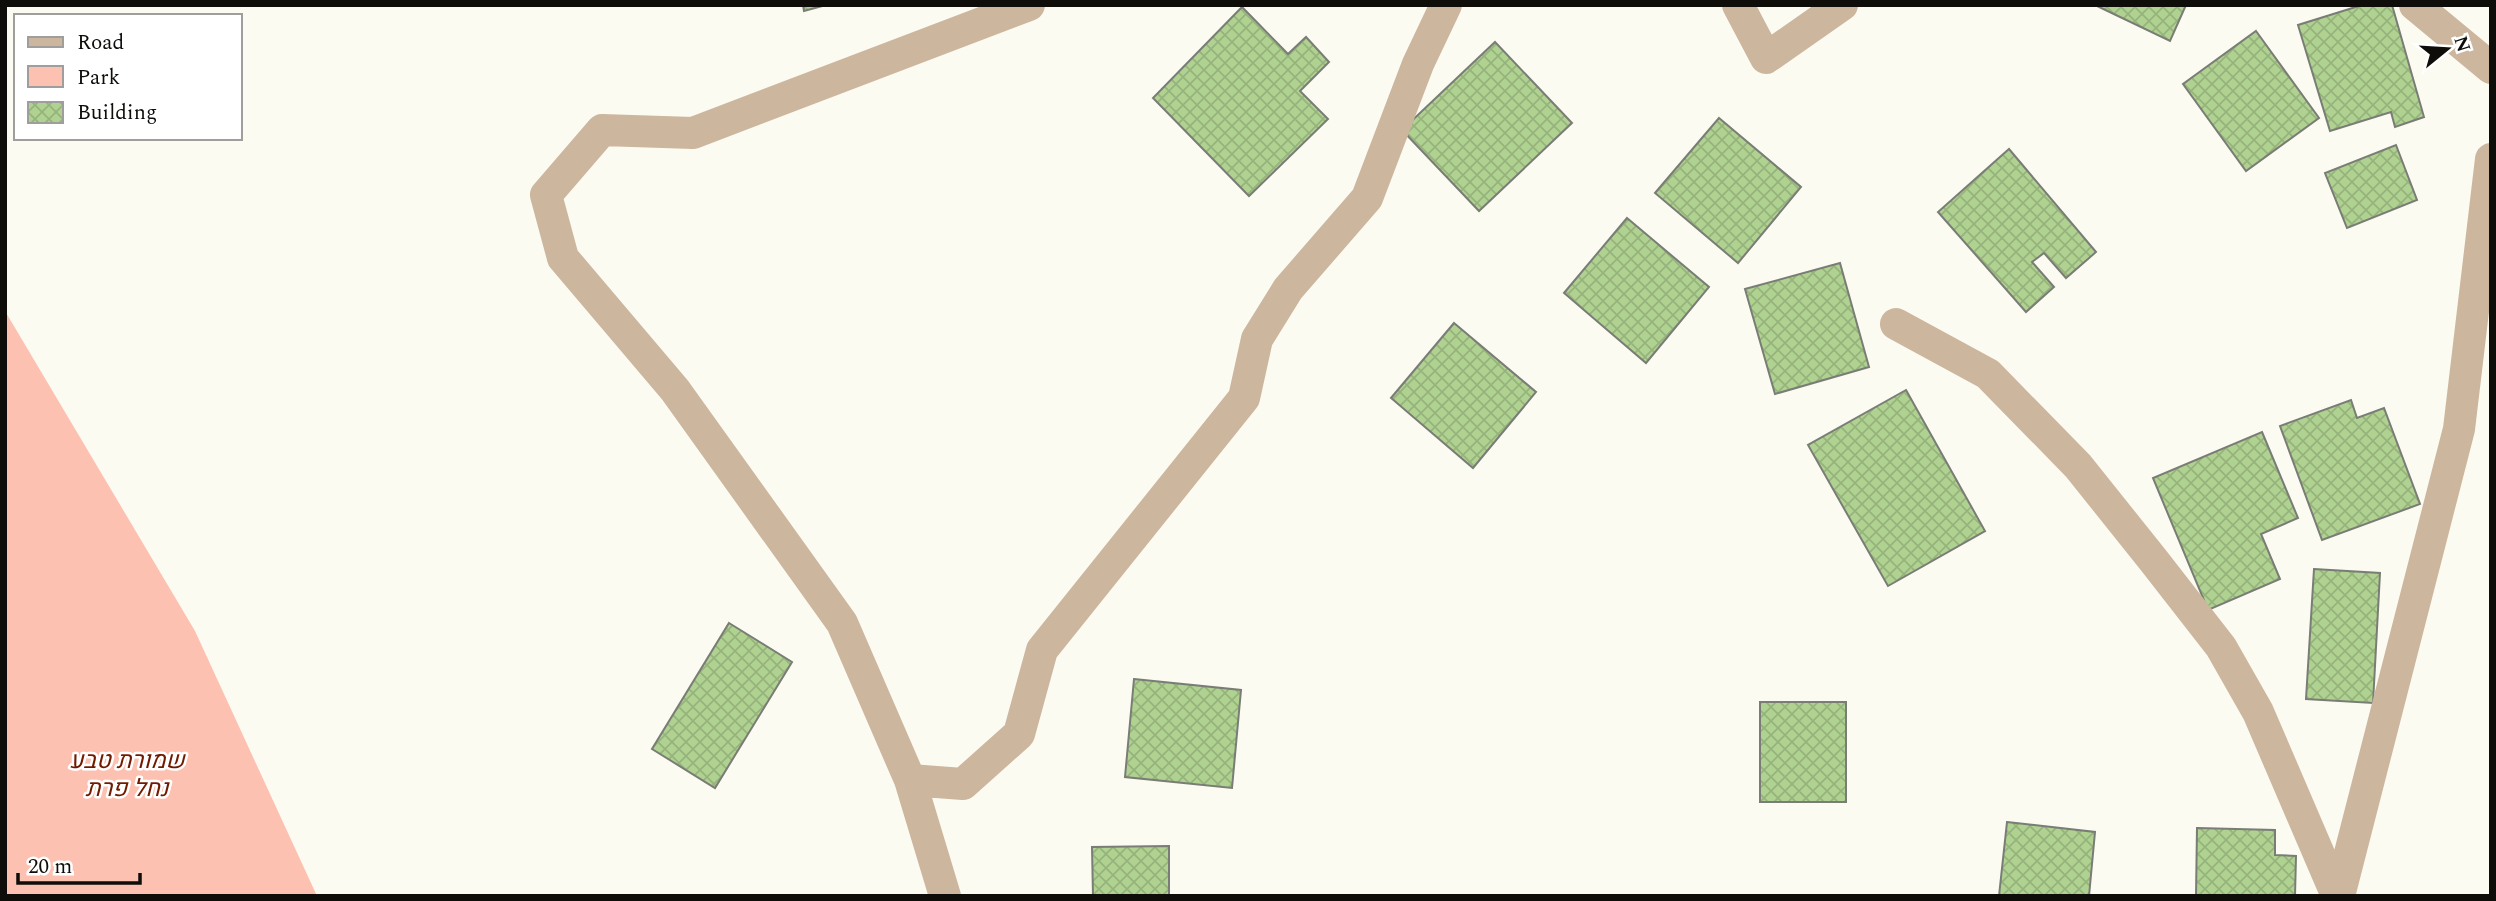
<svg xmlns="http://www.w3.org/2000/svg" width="2496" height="901" font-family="Spectral,Heebo,serif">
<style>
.green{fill:#fdc1b1}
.building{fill:url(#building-cross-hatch);stroke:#797d75;stroke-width:2}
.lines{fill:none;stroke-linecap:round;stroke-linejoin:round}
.street{stroke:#cdb69e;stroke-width:32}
.labels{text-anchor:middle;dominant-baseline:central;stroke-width:5;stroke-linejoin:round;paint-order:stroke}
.park-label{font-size:24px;font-style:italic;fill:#701a00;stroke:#fff}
</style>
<defs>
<pattern id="building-cross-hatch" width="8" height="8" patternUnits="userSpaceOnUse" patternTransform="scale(1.75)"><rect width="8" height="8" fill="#b0d291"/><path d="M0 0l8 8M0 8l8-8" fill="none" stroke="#96b37c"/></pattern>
</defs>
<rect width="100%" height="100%" fill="#fcfbf2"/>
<path class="green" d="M5 311 195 631 317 896H5Z"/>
<path class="building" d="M803 5H826L804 11Z
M2095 5H2186L2170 41Z
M2362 5H2392L2424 117 2395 127 2391 112 2330 131 2298 25Z
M1242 7 1288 54 1306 37 1329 62 1300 91 1328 119 1249 196 1153 98Z
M2256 31 2319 118 2246 171 2183 84Z
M1495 42 1572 123 1479 211 1402 130Z
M1719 118 1801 187 1738 263 1655 193Z
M2396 145 2417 200 2347 228 2325 173Z
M2009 149 2096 252 2066 278 2044 253 2032 262 2054 287 2026 312 1938 212Z
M1627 218 1709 287 1646 363 1564 293Z
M1840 263 1869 367 1775 394 1745 289Z
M1454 323 1536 392 1473 468 1391 398Z
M1906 390 1985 531 1888 586 1808 445Z
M2351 400 2357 418 2384 408 2420 504 2322 540 2280 426Z
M2262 432 2298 518 2261 534 2280 579 2208 610 2153 478Z
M2314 569 2380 573 2373 703 2306 699Z
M729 623 792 662 715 788 652 749Z
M1134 679 1241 690 1232 788 1125 777Z
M1760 702H1846V802H1760Z
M2007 822 2095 832 2089 896H1999Z
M2197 828 2275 830V855L2296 856 2295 896H2196Z
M1169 846V896H1093L1092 847Z"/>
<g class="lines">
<path class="street" d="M1029 5 693 133 602 130 546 195 563 258 675 390 842 623 910 780 963 784 1019 734 1042 650 1244 398 1257 339 1288 289 1367 198 1418 64 1446 5
M1738 5 1766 58 1842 5
M2415 5 2491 68
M1896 324 1988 374 2078 466 2154 561 2221 647 2258 712 2337 896
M910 780 945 896
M2339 896 2459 429 2491 159"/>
</g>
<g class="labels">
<g class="park-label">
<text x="127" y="761">שמורת טבע<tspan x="127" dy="28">נחל פרת</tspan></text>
</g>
</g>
<rect width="2496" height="901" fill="none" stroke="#0e0d0a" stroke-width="14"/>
<rect x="14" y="14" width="228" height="126" fill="#ffffff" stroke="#9f9e9d" stroke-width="2"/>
<rect x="28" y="37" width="35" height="10" fill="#cdb69e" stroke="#9f9e9d" stroke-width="2"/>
<text x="77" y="49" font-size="21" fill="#0e0d0a">Road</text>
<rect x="28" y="66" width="35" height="21" fill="#fdc1b1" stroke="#9f9e9d" stroke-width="2"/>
<text x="77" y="84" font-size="21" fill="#0e0d0a">Park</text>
<rect x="28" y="102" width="35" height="21" fill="url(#building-cross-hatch)" stroke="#9f9e9d" stroke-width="2"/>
<text x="77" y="119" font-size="21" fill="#0e0d0a">Building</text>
<g transform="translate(2447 49) rotate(72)" stroke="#ffffff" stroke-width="5" paint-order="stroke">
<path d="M0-5L12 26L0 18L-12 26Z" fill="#0e0d0a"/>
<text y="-10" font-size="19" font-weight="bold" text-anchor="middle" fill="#0e0d0a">N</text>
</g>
<path d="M18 873v10h122v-10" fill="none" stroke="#0e0d0a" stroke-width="3.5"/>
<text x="28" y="873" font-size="21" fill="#0e0d0a" stroke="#ffffff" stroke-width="5" paint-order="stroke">20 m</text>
</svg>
